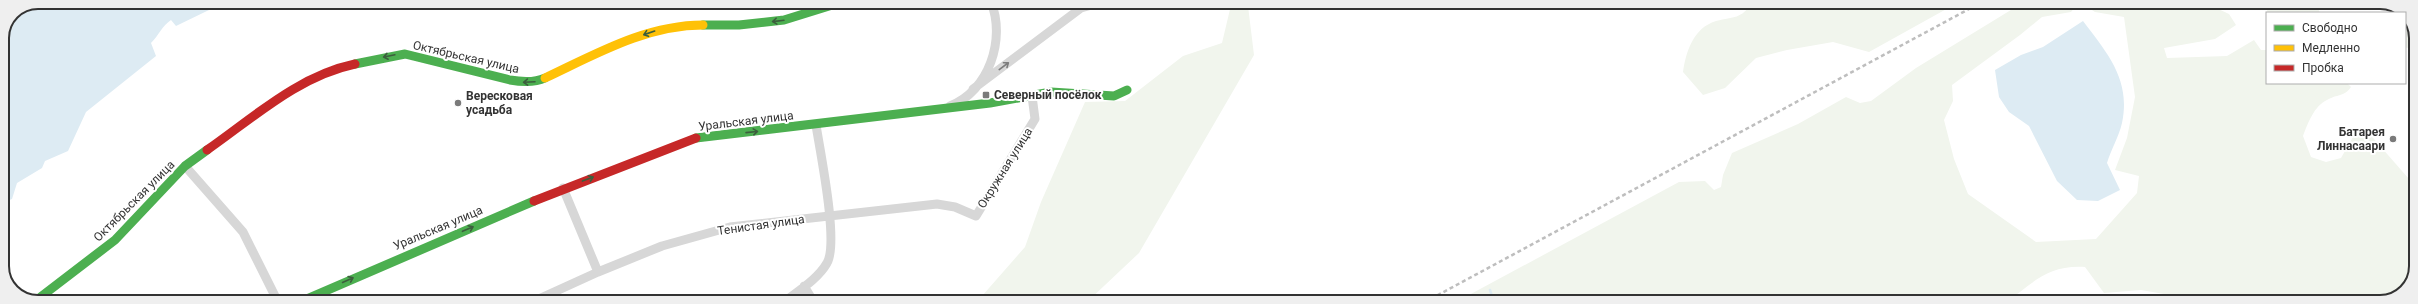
<svg xmlns="http://www.w3.org/2000/svg" width="2418" height="304" font-family="Roboto,sans-serif">
<style>
.green{fill:#f1f5ed}
.water{fill:#ddebf3}
.lines{fill:none;stroke-linecap:round;stroke-linejoin:round}
.stream{stroke:#ddebf3;stroke-width:2.5}
.street{stroke:#d7d7d7;stroke-width:9}
.fast{stroke:#4caf50;stroke-width:9}
.slow{stroke:#ffc107;stroke-width:9}
.jam{stroke:#c62828;stroke-width:9}
.rail{stroke:#bebebe;stroke-width:2.5;stroke-dasharray:4 3;stroke-linecap:butt}
.oneway{stroke:#3c5e3d}
.oneway2{stroke:#7d7d7d}
.poi-dot{fill:#7a7a7a;stroke:#fff;stroke-width:1.5}
.labels{text-anchor:middle;dominant-baseline:central;stroke-width:4;stroke-linejoin:round;paint-order:stroke}
.street-label{font-size:12px;fill:#333;stroke:#fff}
.poi-label{font-size:12px;font-weight:bold;fill:#333;stroke:#fff;text-anchor:start}
.rim{fill:none;stroke:#333;stroke-width:2}
</style>
<rect width="100%" height="100%" fill="#fff"/>
<path class="green" d="M1753 2H1959L1869 52 1833 42 1787 50 1756 58 1725 88 1703 95 1683 72C1686 52 1693 28 1716 21 1735 16 1740 20 1753 2Z
M2024 2H2079L2071 12 2042 17 2020 35 1952 85 1953 101 1944 120 1954 159 1968 194 2036 242 2096 239 2137 193 2139 176 2115 170 2127 138 2135 97 2124 17 2095 12 2080 2H2212L2214 7 2229 14 2236 25 2215 39 2164 48 2167 58 2227 56 2254 40 2261 50H2267V83H2347L2351 87C2344 97 2337 94 2327 100 2314 106 2308 123 2303 136L2311 157 2326 162 2341 158 2357 130 2367 131 2416 187V271L2404 293 2380 302H2191L2187 298 2141 290 2104 293 2085 267C2047 265 2035 282 2006 302H1456L1679 182 1705 181 1714 190 1721 187 1723 175 1732 153 1798 124 1846 97 1860 103 1871 101 1916 68Z
M2264 2H2315L2320 13H2268Z
M1231 5 1248 6 1254 55 1139 253 1087 302H980L982 296 1025 247 1041 202 1085 102 1125 101 1183 56 1222 43Z
M2405 13 2416 33V47L2405 48Z"/>
<path class="water" d="M38 2H212L209 10 176 26 171 20C162 26 159 35 151 43L156 56 86 112 68 151 45 161 42 168 17 183 12 199 2 203V38L12 13Z
M2083 21C2108 54 2131 80 2122 123 2119 136 2111 150 2107 163L2120 190 2098 201 2077 200 2057 181 2029 126 2009 112 1999 97 1995 70 2021 55 2043 47Z"/>
<g class="lines">
<path class="stream" d="M1490 290 1494 302"/>
<path class="street" d="M973 89 1081 8 1102 2
M950 106C989 91 1006 39 991 2
M185 166 243 232 278 302
M563 188 598 272
M804 286 812 299 818 302
M532 302 598 272 662 246 730 227 937 204 955 207 976 216 1035 119 1032 96
M784 302C798 291 818 279 827 263 839 243 820 151 816 125
M932 302 933 299"/>
<path class="fast" d="M703 25H739L784 20 842 2
M355 64 405 54 510 80C522 82 534 83 545 78
M696 138 990 103 1051 92 1114 96 1127 90
M34 302 115 240 185 166 207 150
M300 302 534 201"/>
<path class="slow" d="M545 78C596 54 646 25 703 25"/>
<path class="jam" d="M207 150C253 118 298 76 355 64
M534 201 696 138"/>
<path class="rail" d="M1425 302 1982 2"/>
</g>
<defs><path id="oneway-shaft" d="M-6 0H5M1.5-3L5.5 0L1.5 3" fill="none" stroke-width="1.6" stroke-linecap="round" stroke-linejoin="round"/></defs>
<g class="oneway">
<use href="#oneway-shaft" transform="translate(778 21) rotate(173)"/>
<use href="#oneway-shaft" transform="translate(649 33) rotate(161)"/>
<use href="#oneway-shaft" transform="translate(389 56) rotate(168)"/>
<use href="#oneway-shaft" transform="translate(529 82) rotate(177)"/>
<use href="#oneway-shaft" transform="translate(752 132) rotate(-6)"/>
<use href="#oneway-shaft" transform="translate(588 179) rotate(-20)"/>
<use href="#oneway-shaft" transform="translate(468 229) rotate(-23)"/>
<use href="#oneway-shaft" transform="translate(348 280) rotate(-24)"/>
</g>
<use class="oneway2" href="#oneway-shaft" transform="translate(1004 66) rotate(-37)"/>
<g class="poi-dot">
<rect x="982" y="91" width="8" height="8" rx="2"/>
<circle cx="458" cy="103" r="4"/>
<circle cx="2393" cy="139" r="4"/>
</g>
<g class="labels">
<g class="street-label">
<text transform="translate(466 57) rotate(13)">Октябрьская улица</text>
<text transform="translate(746 121) rotate(-7)">Уральская улица</text>
<text transform="translate(1005 168) rotate(-58)">Окружная улица</text>
<text transform="translate(134 201) rotate(-45)">Октябрьская улица</text>
<text transform="translate(761 225) rotate(-8)">Тенистая улица</text>
<text transform="translate(438 228) rotate(-23)">Уральская улица</text>
</g>
<g class="poi-label">
<text x="994" y="95">Северный посёлок</text>
<text x="466" y="96">Вересковая<tspan x="466" dy="14">усадьба</tspan></text>
<text x="2385" y="132" text-anchor="end">Батарея<tspan x="2385" dy="14">Линнасаари</tspan></text>
</g>
</g>
<path d="M0 0H2418V304H0ZM38 9H2380A29 29 0 0 1 2409 38V266A29 29 0 0 1 2380 295H38A29 29 0 0 1 9 266V38A29 29 0 0 1 38 9Z" fill="#efefef" fill-rule="evenodd"/>
<path class="rim" d="M38 9H2380A29 29 0 0 1 2409 38V266A29 29 0 0 1 2380 295H38A29 29 0 0 1 9 266V38A29 29 0 0 1 38 9Z"/>
<rect x="2266" y="12" width="140" height="72" fill="#ffffff" stroke="#adadad"/>
<rect x="2274" y="25" width="20" height="6" fill="#4caf50" stroke="#adadad"/>
<text x="2302" y="32" font-size="12" fill="#333333">Свободно</text>
<rect x="2274" y="45" width="20" height="6" fill="#ffc107" stroke="#adadad"/>
<text x="2302" y="52" font-size="12" fill="#333333">Медленно</text>
<rect x="2274" y="65" width="20" height="6" fill="#c62828" stroke="#adadad"/>
<text x="2302" y="72" font-size="12" fill="#333333">Пробка</text>
</svg>
